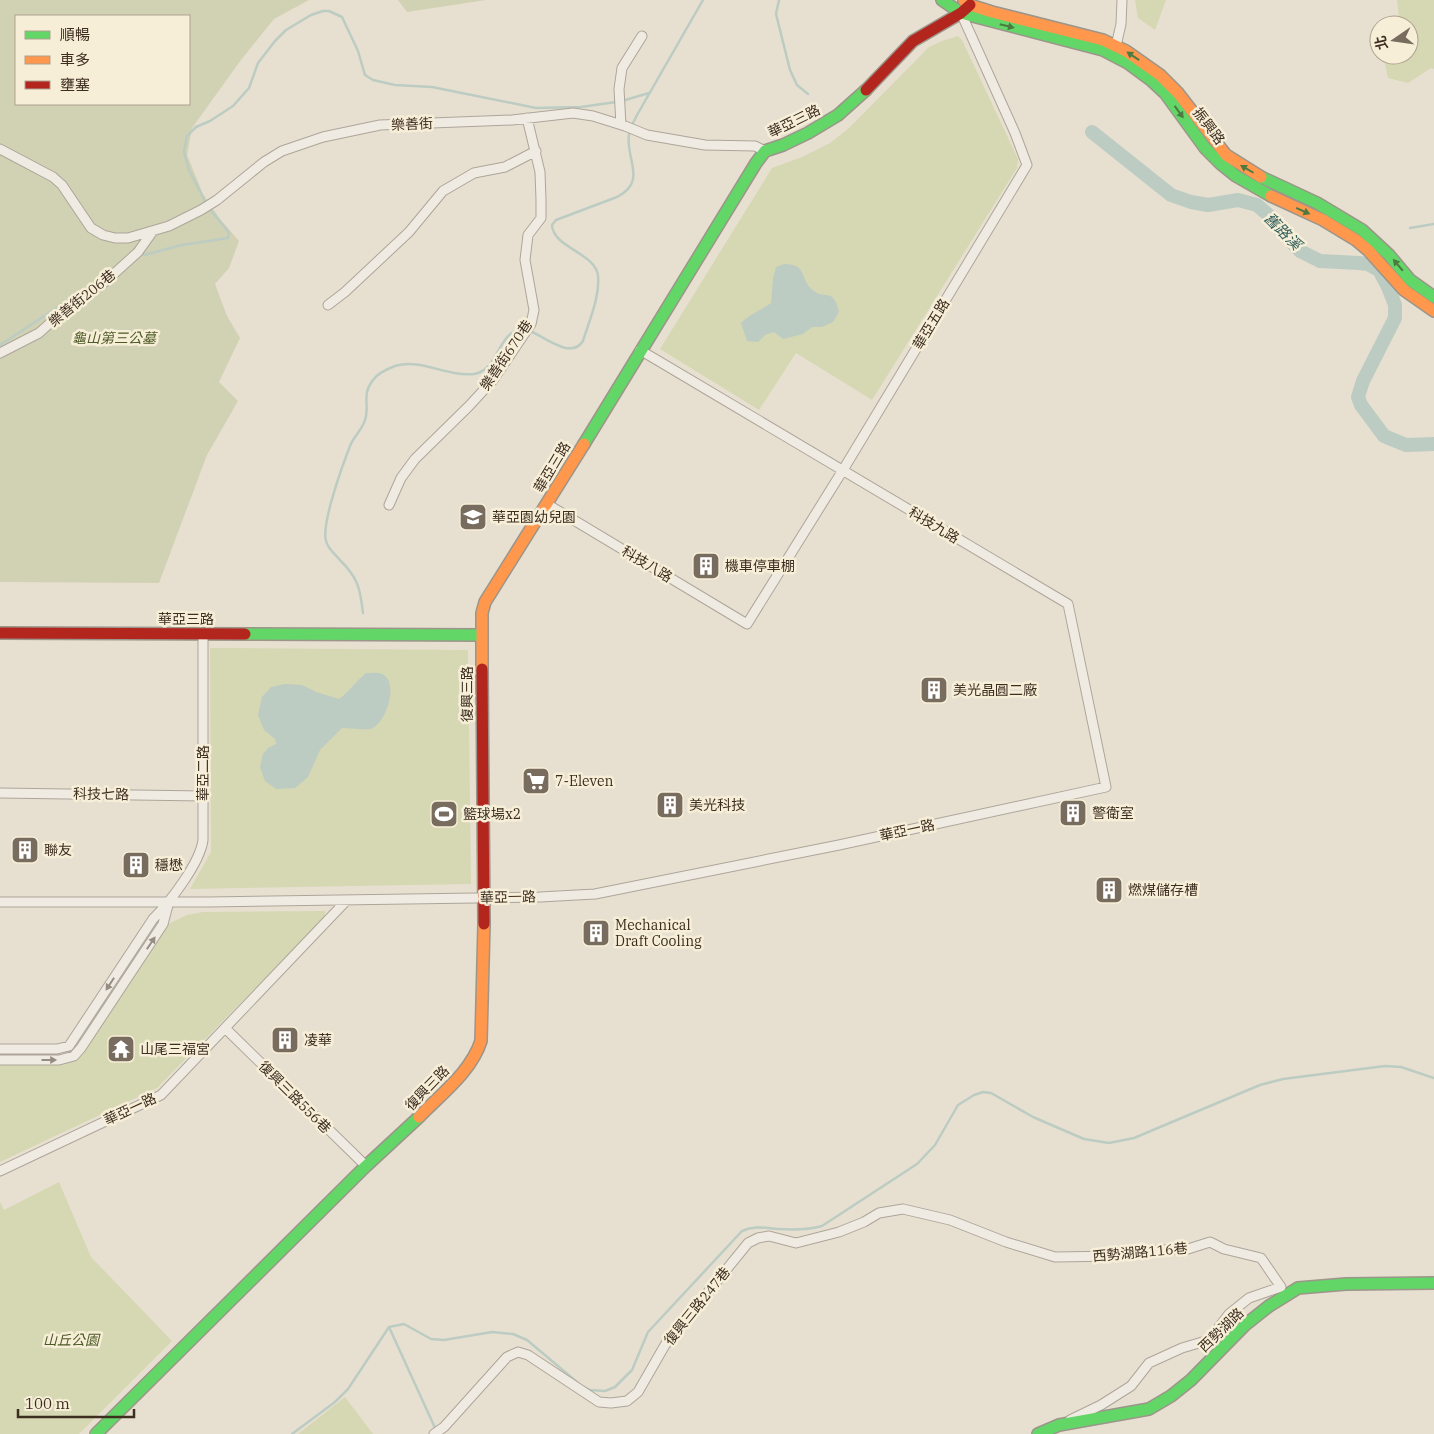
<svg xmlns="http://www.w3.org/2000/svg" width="1434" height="1434" font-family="'IBM Plex Serif','Noto Sans TC',serif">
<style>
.green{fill:#d6d7b3}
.cemetery{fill:#d1d1b3;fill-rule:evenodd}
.water{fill:#bcccc2}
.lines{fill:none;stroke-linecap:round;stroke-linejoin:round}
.stream{stroke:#bcccc2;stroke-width:2.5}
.river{stroke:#bcccc2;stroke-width:14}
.street-casing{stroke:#ada599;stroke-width:11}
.fast-casing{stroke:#9c958a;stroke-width:14}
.slow-casing{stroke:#9c958a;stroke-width:14}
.jam-casing{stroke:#9c958a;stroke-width:14}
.street{stroke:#efebe3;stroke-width:9}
.fast{stroke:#63d668;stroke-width:11}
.slow{stroke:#ff974d;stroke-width:11}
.jam{stroke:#b3261e;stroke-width:11}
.oneway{fill:#4e7a40}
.oneway2{fill:#968c82}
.labels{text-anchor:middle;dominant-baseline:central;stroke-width:5;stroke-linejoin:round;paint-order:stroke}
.street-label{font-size:14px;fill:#3d2e20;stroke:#f7eed8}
.park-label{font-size:14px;font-style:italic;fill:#4d5a26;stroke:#f7eed8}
.poi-label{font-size:14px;fill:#3d2e20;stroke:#f7eed8;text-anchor:start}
.water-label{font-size:15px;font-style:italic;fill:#2f5d5a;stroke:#f7eed8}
</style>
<rect width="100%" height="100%" fill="#e7e0d1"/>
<path class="green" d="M1135 0H1166L1155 30 1138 18Z
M1397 0H1434V69L1431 68 1408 83 1388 78 1385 64 1389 55H1409V25H1397L1399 18Z
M958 36 962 40 1018 159 1017 168 872 400 796 353 759 410 660 349 772 168 802 157 830 143 849 128 929 47 942 41Z
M210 648 468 650 471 884 190 889 211 852Z
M325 911V917L157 1088 0 1162V1063H61L83 1051 168 924 187 915 203 912Z
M59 1182 91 1257 172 1341 79 1434H0V1202L4 1210Z
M345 1397 373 1434H298Z"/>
<path class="cemetery" d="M0 0H309L274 19 241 60 192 128 187 155 203 194 220 219 239 241 229 268 215 284 227 316 240 338 219 382 238 401 207 455 159 583 0 582ZM16 16H189V104H16Z
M398 0H486L407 12Z"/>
<path class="water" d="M784 264C809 264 799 281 814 291 826 300 833 287 839 312L833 322 822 327H812L803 334 783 339 774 332 765 335 758 342 747 341 741 323C750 314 761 310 771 303L773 278 776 267Z
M366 673C371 673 378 672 382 674 400 682 386 725 370 729 363 730 349 728 342 728L320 750 308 777 295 788 276 789 265 781 260 767 263 754 268 748 276 744 275 739 264 730 258 715 262 697 271 687 285 684 302 685 316 692 339 699C349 692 356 681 366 673Z"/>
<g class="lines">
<path class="stream" d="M779 0 776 14 790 70 797 85 808 94
M622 101 649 93
M1410 228 1434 224
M144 255 182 245 228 238 229 233 227 230 208 207 189 170 184 152 187 136 196 127 210 121 233 106 249 88 258 63 275 41 286 30 311 15 323 11H329L342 17 358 51 365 75 373 80 395 85 432 87 536 108 581 107 616 102
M530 331C545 337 571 360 583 341 589 321 600 297 598 276 596 253 553 248 552 225L556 220 617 197C648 181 625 159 629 134 630 128 634 121 637 115L703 0
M0 345 72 298
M363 613C360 587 358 578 339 559 334 553 328 549 326 541 321 524 343 464 350 446 354 436 362 430 365 420 370 406 361 395 373 380 378 373 387 369 395 366 421 358 447 377 474 374 500 370 497 329 525 329
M389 1327 436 1430
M585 1388 590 1390 605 1391 615 1387 632 1370 648 1332 742 1231C755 1225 765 1228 778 1229 793 1230 808 1230 822 1226L917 1164 935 1145 958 1105 974 1095 983 1092 991 1093 1033 1117 1084 1139 1109 1143 1134 1138 1260 1085 1283 1079 1385 1066 1401 1067 1434 1078
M292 1434 335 1402 348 1389 389 1327 404 1324 431 1339 444 1340 492 1332 513 1334 527 1340 577 1382"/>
<path class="river" d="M1092 132 1171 195 1191 202 1208 205 1238 200 1257 205 1273 219 1281 231 1300 251 1320 261 1359 263 1368 264 1379 270 1388 287 1395 305V318L1363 381 1358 397 1361 405 1384 436 1406 445 1434 444"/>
<defs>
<path id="street" d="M1116 46 1121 24 1122 0
M621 125 619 89 622 68 642 36
M0 149 53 177 62 185 91 228 103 235 115 238H128L169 226 201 210 217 200 264 162 282 151 323 137 380 125 512 120 573 113 593 116 625 126 647 135 705 145 755 146 765 151
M328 305 345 292 409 232 443 191 474 173 505 167 536 151
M0 353 39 333 76 300 106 281 138 252 153 231
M547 504 747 624 843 470 1027 165 1015 133 961 13
M389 505 401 478 415 459 469 406 493 380 531 324 534 310 525 260 528 235 541 218V200L540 172 527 118
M0 793 203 796
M0 902H209L540 897 595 894 839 845 1106 787 1068 604 640 350
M225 1028 366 1166
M0 1049H57L69 1046 153 919C170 902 200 863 203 840V634
M0 1060H59L74 1056 81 1048 163 924 168 905
M0 1171 161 1095 347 900
M434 1434 444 1427 507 1357 518 1352 528 1355 599 1402 611 1403 627 1401 638 1392 665 1345 748 1243 758 1238 769 1236 796 1243 839 1232 864 1222 879 1213 903 1209 950 1220 1006 1242 1055 1257 1117 1256 1141 1251 1188 1249 1210 1242 1224 1249 1261 1258 1281 1287 1249 1298 1229 1314 1209 1340 1182 1348 1149 1363 1131 1386 1101 1405 1070 1420"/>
<path id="fast" d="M942 0 961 13 1103 50 1128 63 1151 80 1165 93 1205 148 1221 164 1236 176 1271 196
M1261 177 1317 203 1362 230 1389 255 1410 280 1434 297
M584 444 756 163 765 151 783 145 808 133 838 115 866 90
M245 634 482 635
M96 1434 366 1166 419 1117
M1038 1434 1059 1425 1149 1409 1171 1396 1191 1380 1245 1325 1269 1306 1298 1288 1346 1284 1434 1283"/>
<path id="slow" d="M964 1 970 5 992 12 1103 40 1126 51 1160 75 1178 93 1226 155 1261 177
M1271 196 1323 220 1356 240 1368 250 1404 290 1434 311
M482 669V613L485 602 584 444
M419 1117C441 1094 471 1072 481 1041L484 924"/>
<path id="jam" d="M866 90 913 41 961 13 970 5
M0 633 245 634
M482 669 484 924"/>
</defs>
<use href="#street" class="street-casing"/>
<use href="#fast" class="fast-casing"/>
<use href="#slow" class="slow-casing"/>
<use href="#jam" class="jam-casing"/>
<use href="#street" class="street"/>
<use href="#fast" class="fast"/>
<use href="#slow" class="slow"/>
<use href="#jam" class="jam"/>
</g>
<defs><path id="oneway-solid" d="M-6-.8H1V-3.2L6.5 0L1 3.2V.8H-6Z" transform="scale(1.25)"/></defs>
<g class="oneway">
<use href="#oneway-solid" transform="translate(1007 26) rotate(14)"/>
<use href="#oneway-solid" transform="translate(1133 56) rotate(-146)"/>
<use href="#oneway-solid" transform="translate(1179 112) rotate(54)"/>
<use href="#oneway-solid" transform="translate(1247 169) rotate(-150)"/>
<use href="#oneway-solid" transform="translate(1303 211) rotate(24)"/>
<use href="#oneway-solid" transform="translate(1398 265) rotate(-130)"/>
</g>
<g class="oneway2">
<use href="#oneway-solid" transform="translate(151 943) rotate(-56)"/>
<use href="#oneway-solid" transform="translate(110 984) rotate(123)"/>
<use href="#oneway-solid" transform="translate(49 1060)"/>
</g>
<defs>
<symbol id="school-square" viewBox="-11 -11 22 22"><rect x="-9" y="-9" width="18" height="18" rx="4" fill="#786c5e" stroke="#f7eed8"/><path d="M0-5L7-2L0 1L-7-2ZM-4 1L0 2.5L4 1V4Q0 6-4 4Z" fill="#fff"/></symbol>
<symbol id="building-square" viewBox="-11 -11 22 22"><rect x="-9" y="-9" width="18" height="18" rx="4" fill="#786c5e" stroke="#f7eed8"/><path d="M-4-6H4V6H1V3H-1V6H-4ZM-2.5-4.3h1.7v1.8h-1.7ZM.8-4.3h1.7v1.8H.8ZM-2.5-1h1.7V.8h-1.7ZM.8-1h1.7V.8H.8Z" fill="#fff"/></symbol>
<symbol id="supermarket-square" viewBox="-11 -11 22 22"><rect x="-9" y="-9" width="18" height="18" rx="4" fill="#786c5e" stroke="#f7eed8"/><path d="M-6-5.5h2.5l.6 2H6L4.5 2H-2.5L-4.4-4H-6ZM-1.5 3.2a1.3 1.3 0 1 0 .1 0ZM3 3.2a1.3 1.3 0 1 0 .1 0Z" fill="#fff"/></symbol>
<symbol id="stadium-square" viewBox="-11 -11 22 22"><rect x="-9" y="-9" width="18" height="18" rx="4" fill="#786c5e" stroke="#f7eed8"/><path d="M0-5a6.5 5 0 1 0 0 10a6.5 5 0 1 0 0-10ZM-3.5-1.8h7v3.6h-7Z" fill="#fff"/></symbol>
<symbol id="temple-square" viewBox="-11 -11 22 22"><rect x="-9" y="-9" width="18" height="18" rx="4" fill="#786c5e" stroke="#f7eed8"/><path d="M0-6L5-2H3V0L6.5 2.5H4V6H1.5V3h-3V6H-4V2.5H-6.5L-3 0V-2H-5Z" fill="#fff"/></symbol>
</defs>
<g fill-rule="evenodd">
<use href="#school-square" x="457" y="501" width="32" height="32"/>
<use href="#building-square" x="690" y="550" width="32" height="32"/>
<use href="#building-square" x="918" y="674" width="32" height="32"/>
<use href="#supermarket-square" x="520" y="765" width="32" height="32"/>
<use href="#building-square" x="654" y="789" width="32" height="32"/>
<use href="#building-square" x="1057" y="797" width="32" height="32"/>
<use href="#stadium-square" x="428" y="798" width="32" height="32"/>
<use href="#building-square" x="9" y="834" width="32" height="32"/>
<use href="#building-square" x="120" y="849" width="32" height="32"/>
<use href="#building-square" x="1093" y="874" width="32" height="32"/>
<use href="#building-square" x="580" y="917" width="32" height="32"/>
<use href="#building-square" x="269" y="1024" width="32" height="32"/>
<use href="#temple-square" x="105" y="1033" width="32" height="32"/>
</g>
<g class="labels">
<g class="street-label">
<text transform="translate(794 121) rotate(-26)">華亞三路</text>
<text transform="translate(412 124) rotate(-3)">樂善街</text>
<text transform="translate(1209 126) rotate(53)">振興路</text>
<text transform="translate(82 298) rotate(-39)">樂善街206巷</text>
<text transform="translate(931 324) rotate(-59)">華亞五路</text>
<text transform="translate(506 355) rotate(-56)">樂善街670巷</text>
<text transform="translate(552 467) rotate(-59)">華亞三路</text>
<text transform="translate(934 525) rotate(31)">科技九路</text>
<text transform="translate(647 564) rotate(31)">科技八路</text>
<text x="186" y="619">華亞三路</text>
<text transform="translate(467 694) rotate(-90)">復興三路</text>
<text transform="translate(203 773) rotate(-90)">華亞二路</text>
<text transform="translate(101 794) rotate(1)">科技七路</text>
<text transform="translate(907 830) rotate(-12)">華亞一路</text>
<text transform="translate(508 897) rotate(-1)">華亞一路</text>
<text transform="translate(427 1088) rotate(-46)">復興三路</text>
<text transform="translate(295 1097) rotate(45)">復興三路556巷</text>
<text transform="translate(130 1109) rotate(-25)">華亞一路</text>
<text transform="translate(1140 1252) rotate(-5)">西勢湖路116巷</text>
<text transform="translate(697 1306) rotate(-51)">復興三路247巷</text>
<text transform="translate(1221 1330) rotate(-44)">西勢湖路</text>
</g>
<g class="park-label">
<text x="114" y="338">龜山第三公墓</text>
<text x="71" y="1340">山丘公園</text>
</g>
<g class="poi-label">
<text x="492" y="517">華亞園幼兒園</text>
<text x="725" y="566">機車停車棚</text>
<text x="953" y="690">美光晶圓二廠</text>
<text x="555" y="781">7-Eleven</text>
<text x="689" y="805">美光科技</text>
<text x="1092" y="813">警衛室</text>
<text x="463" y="814">籃球場x2</text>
<text x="44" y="850">聯友</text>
<text x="155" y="865">穩懋</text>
<text x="1128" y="890">燃煤儲存槽</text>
<text x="615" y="925">Mechanical<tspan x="615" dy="16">Draft Cooling</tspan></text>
<text x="304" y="1040">凌華</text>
<text x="140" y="1049">山尾三福宮</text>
</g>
<g class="water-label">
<text transform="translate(1283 231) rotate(45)">舊路溪</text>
</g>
</g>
<rect x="15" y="15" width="175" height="90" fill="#f7eed8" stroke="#ada18e"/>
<rect x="25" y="31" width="25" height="8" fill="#63d668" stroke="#ada18e"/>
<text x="60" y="40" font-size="15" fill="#3d2e20">順暢</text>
<rect x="25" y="56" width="25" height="8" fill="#ff974d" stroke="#ada18e"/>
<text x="60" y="65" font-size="15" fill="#3d2e20">車多</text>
<rect x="25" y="81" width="25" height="8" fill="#b3261e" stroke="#ada18e"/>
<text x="60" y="90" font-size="15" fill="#3d2e20">壅塞</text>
<g transform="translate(1394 40) rotate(257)"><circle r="24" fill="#f7eed8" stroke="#ada18e"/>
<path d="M0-4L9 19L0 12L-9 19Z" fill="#786c5e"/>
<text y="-8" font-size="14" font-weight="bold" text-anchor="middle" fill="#3d2e20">北</text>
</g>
<path d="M18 1409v8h116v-8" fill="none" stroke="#3d2e20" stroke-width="2.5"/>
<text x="25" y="1409" font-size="15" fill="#3d2e20" stroke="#f7eed8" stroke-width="4" paint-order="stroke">100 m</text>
</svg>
